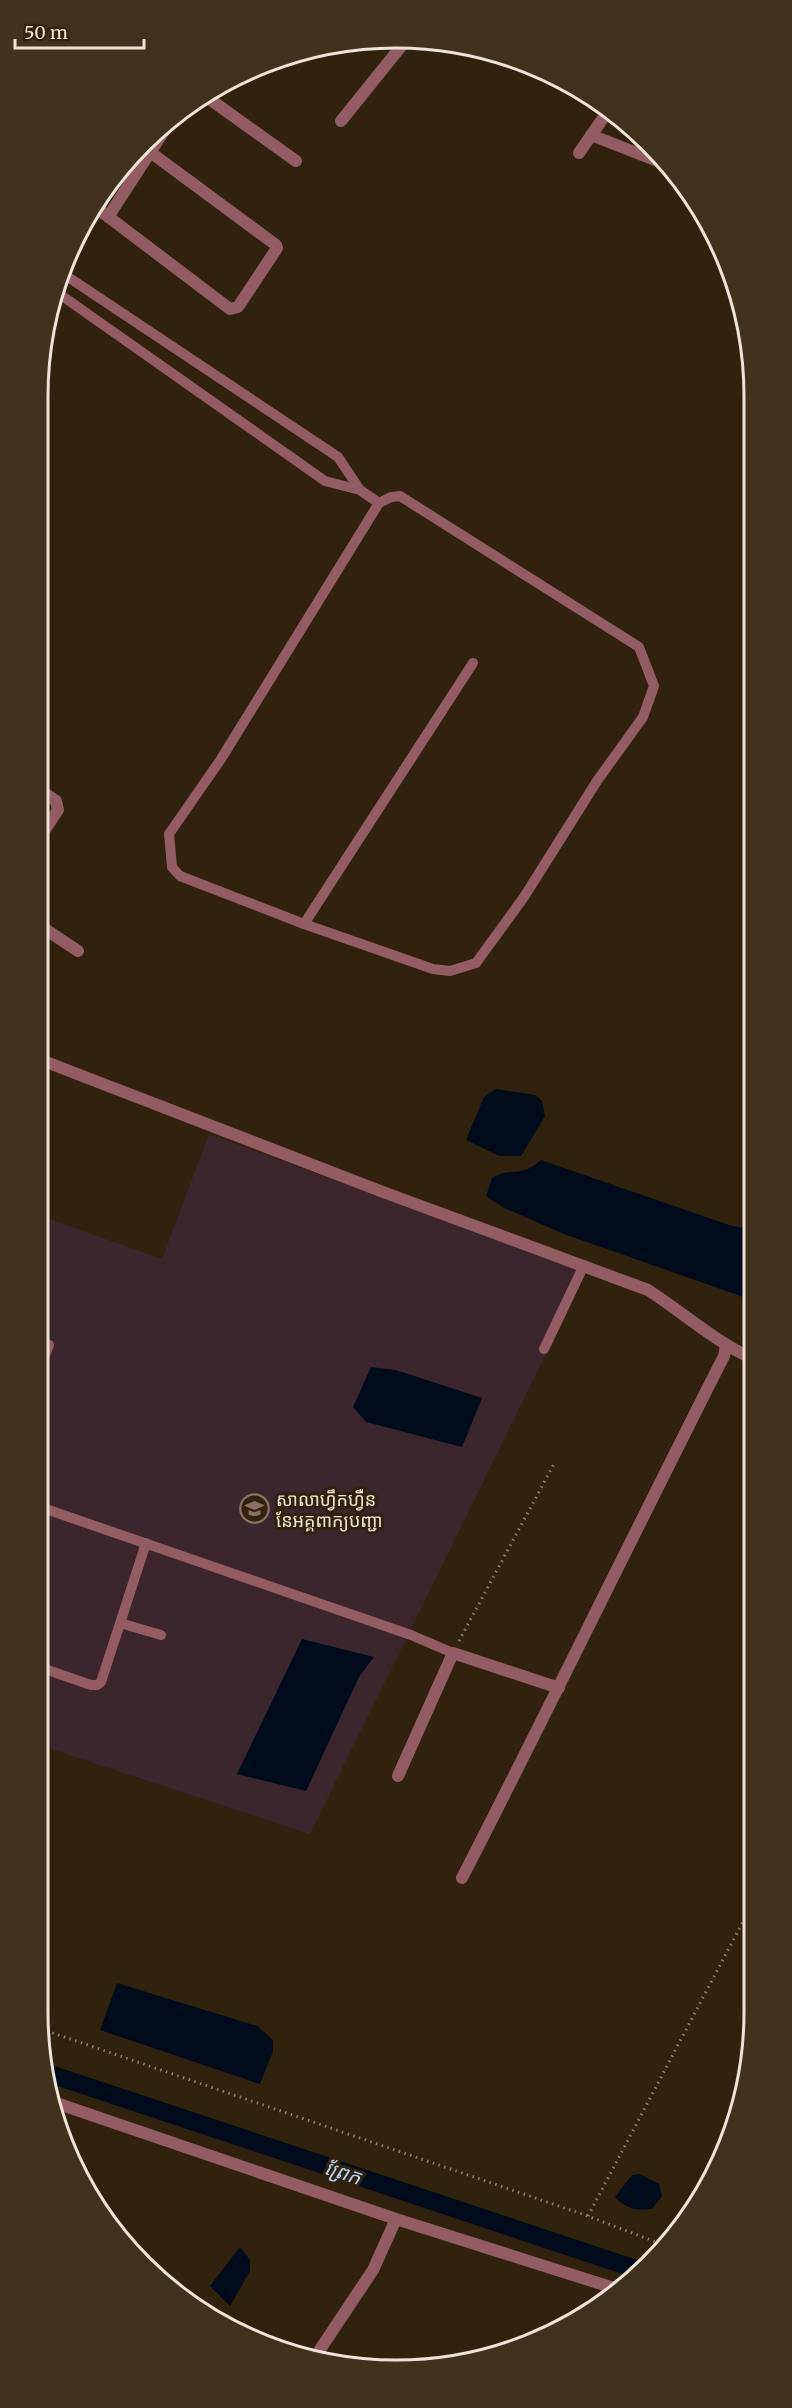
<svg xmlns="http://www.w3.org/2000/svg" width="792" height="2408" font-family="Merriweather,'Noto Sans Khmer',serif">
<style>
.education{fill:#3a262c}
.water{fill:#000c1c}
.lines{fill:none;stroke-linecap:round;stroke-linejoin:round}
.canal{stroke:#000c1c;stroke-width:18}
.path{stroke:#8c806f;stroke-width:3;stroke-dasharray:1.5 4.5;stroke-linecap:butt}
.service{stroke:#935b62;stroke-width:10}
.minor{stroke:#935b62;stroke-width:12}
.labels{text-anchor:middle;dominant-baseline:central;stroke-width:6;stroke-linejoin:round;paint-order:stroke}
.poi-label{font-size:18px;fill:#ede4d7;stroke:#31220d;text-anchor:start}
.water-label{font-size:20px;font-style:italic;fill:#b5d6f4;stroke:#31220d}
.rim{fill:none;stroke:#ede4d7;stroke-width:3}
</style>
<rect width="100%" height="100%" fill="#31220d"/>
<path class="education" d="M209 1134 586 1273 310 1834 39 1745 41 1216 162 1259Z"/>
<path class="water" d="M496 1089 535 1095 542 1101 545 1116 521 1156H499L466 1140 484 1097Z
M541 1160 729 1225 749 1229V1299L564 1234 502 1207 486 1196 492 1178C513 1165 518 1180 541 1160Z
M371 1367 396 1370 482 1398 462 1447 366 1422 353 1407Z
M302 1639 374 1657 359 1677 306 1791 237 1774Z
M117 1983 257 2026 273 2040V2051L260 2084 100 2030Z
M640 2174 659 2184 662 2196 652 2209C636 2211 626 2209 615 2197L632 2175Z
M240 2247 250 2260V2271L230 2306 210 2286Z"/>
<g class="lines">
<path class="canal" d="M50 2074 636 2269"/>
<path class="path" d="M459 1641 555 1462
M41 2029 585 2215 661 2244
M588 2216 748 1912"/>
<path class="service" d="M65 275 338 457 360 490
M58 293 325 481 360 490 379 503 221 759 169 834 172 867 180 876 304 924 433 969 450 971 476 963 524 897 597 781 643 717 654 686 639 647 400 496 391 497 379 503
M304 924 473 663
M544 1349 584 1265
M40 1367 49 1345
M40 1507 411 1635 453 1653
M120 1623 161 1635
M39 1667 91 1685H97L101 1682 146 1543"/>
<path class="minor" d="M204 95 296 161
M341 121 403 44
M591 135 665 164
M579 153 608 111
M94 206 230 309 238 307 277 248 276 245 146 149
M108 217 164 131
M42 834 58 810 56 801 43 792
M42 927 78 951
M41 1060 383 1192 648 1290C682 1312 713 1340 749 1357
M398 1776 453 1653 559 1688
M462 1878C551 1705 636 1529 724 1356L726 1346
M56 2103 396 2219 373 2270 315 2357
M396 2219 617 2289"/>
</g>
<defs>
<symbol id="school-ring" viewBox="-11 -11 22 22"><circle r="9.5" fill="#31220d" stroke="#8d6e63" stroke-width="1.5"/><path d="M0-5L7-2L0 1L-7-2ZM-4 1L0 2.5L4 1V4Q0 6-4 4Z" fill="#8d6e63"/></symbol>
</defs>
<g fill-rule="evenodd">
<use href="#school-ring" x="238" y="1492" width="33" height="33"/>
</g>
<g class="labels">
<g class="poi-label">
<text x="276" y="1499">សាលាហ្វឹកហ្វឺន<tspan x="276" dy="21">នែអគ្គពាក្យបញ្ជា</tspan></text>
</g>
<g class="water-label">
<text transform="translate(343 2172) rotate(18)">ព្រែក</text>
</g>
</g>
<path d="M0 0H792V2408H0ZM396 48H396A348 348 0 0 1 744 396V2012A348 348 0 0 1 396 2360H396A348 348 0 0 1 48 2012V396A348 348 0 0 1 396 48Z" fill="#40321d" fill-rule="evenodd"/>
<path class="rim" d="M396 48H396A348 348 0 0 1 744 396V2012A348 348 0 0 1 396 2360H396A348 348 0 0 1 48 2012V396A348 348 0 0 1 396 48Z"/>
<path d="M15 39v9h129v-9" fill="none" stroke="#ede4d7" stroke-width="3"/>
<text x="24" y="39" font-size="18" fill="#ede4d7" stroke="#31220d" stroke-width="4.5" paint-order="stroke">50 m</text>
</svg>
